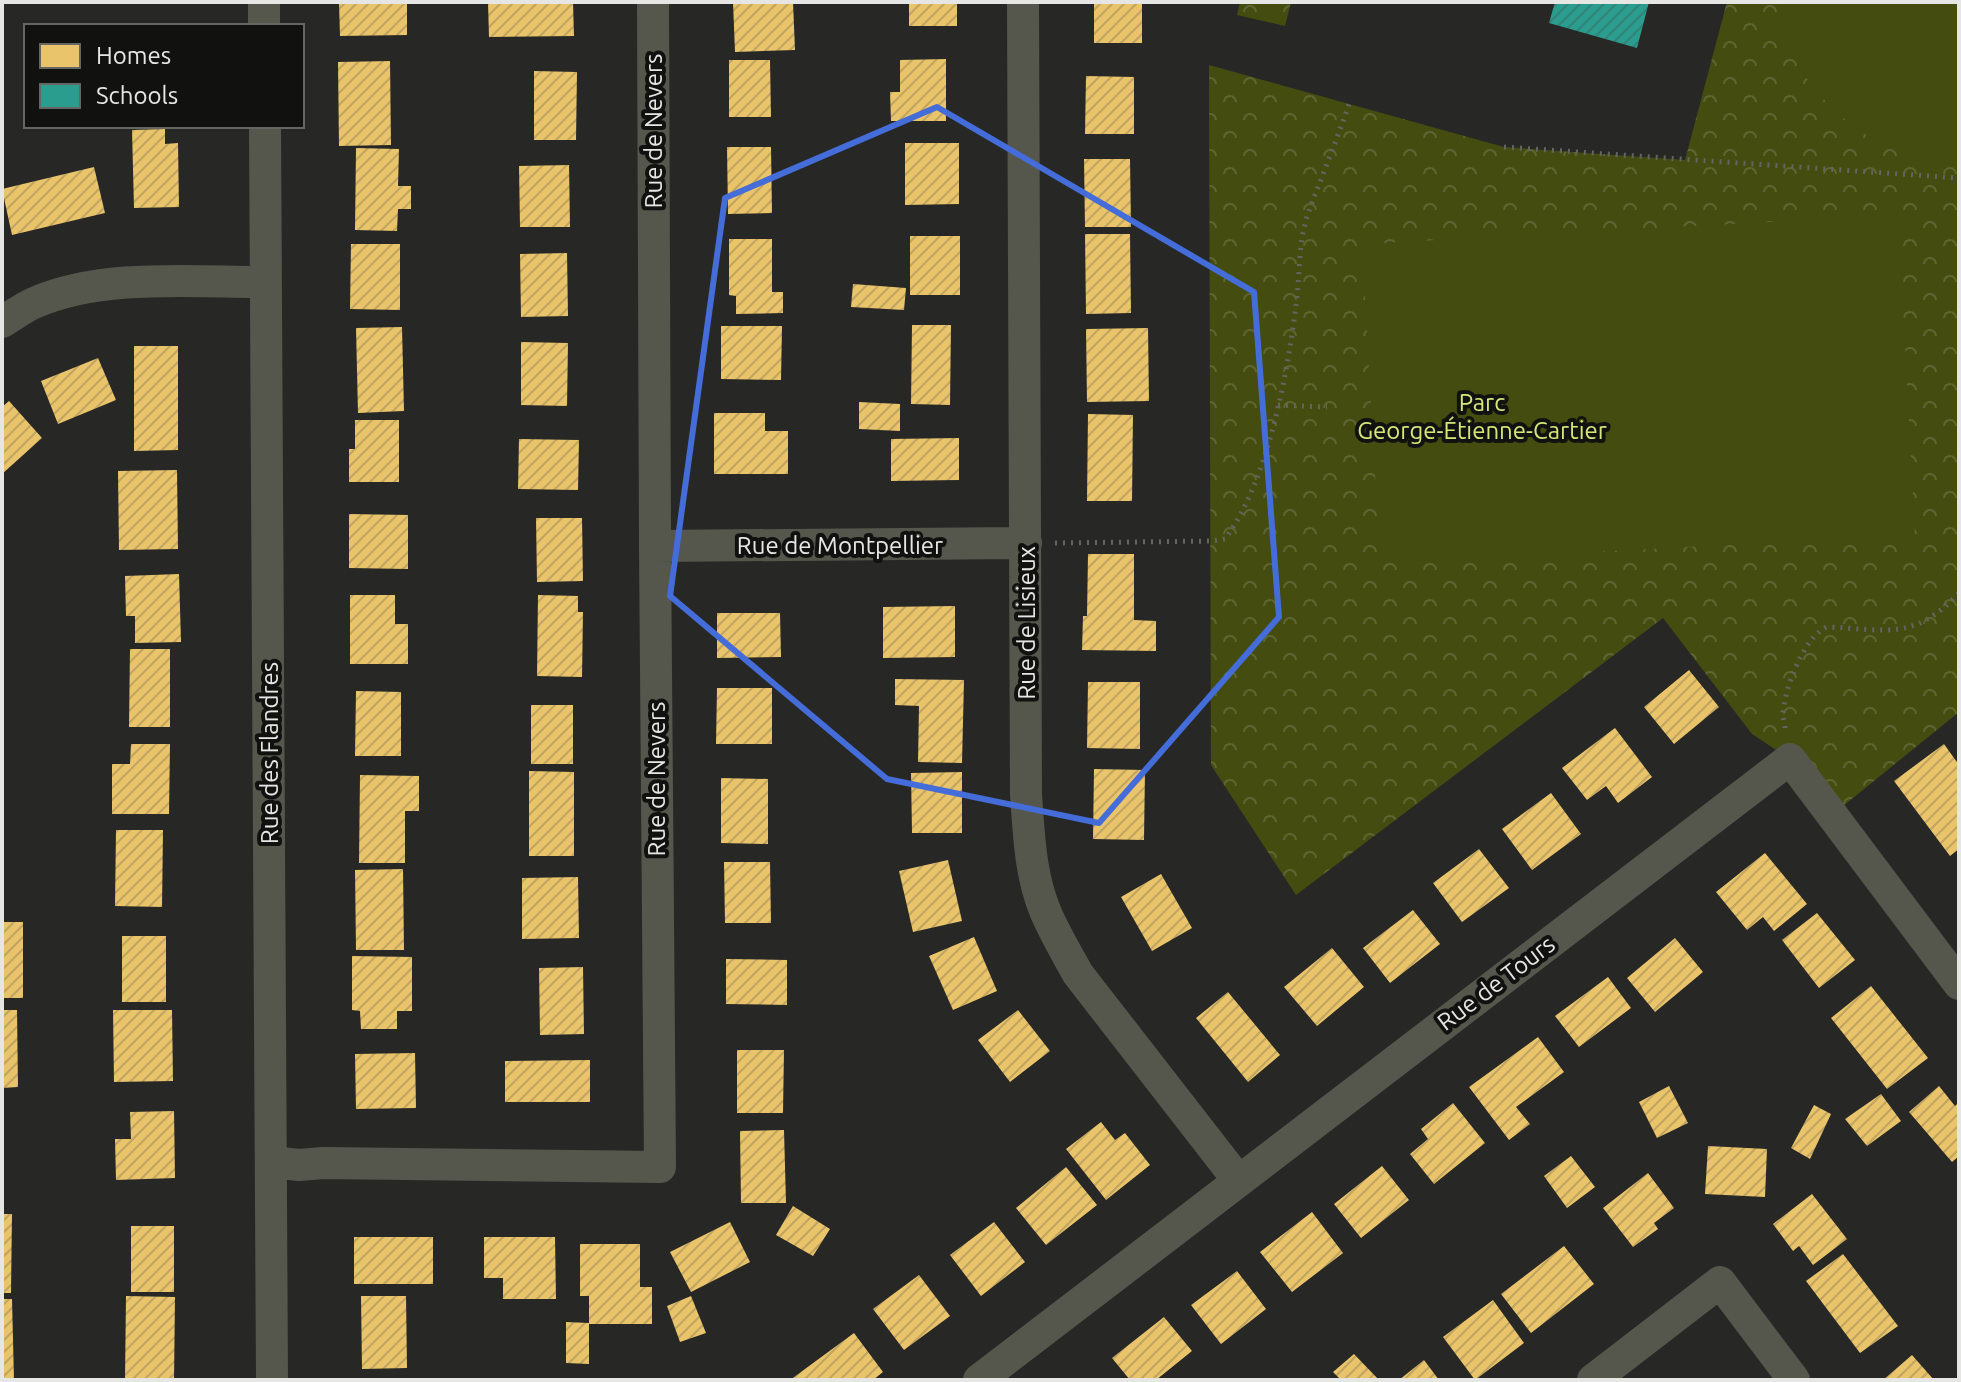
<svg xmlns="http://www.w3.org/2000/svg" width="1961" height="1382" font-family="Ubuntu,sans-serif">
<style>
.park{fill:url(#park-crowns)}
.pitch{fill:#444c10}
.homes{fill:url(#homes-hatch)}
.schools{fill:url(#schools-hatch)}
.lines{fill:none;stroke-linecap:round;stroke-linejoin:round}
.path{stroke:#63655f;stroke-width:5;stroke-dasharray:2 6;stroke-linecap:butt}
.minor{stroke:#55574d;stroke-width:32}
.marked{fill:none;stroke:#456dda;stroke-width:6;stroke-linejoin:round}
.labels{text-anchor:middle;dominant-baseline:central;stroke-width:8;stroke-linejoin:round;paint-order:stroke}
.street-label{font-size:24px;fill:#e6e7e4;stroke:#111210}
.park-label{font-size:24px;fill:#d4e779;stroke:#111210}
</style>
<defs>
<pattern id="park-crowns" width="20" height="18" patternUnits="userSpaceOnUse" patternTransform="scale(2)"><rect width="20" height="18" fill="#444c10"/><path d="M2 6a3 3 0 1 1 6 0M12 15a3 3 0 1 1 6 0" fill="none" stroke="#5f6633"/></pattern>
<pattern id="homes-hatch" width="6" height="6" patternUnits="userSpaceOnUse" patternTransform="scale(2)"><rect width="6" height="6" fill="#e9c46a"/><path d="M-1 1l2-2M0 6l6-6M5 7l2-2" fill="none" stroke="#c0a460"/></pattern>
<pattern id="schools-hatch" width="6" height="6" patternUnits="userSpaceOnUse" patternTransform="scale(2)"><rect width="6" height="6" fill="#2a9d8f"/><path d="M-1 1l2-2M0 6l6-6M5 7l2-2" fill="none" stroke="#328378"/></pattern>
</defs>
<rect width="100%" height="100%" fill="#272826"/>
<path class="park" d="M1240 2H1291L1285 26 1237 15Z
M1727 2H1959V712L1832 815 1790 759 1752 734 1663 618 1296 895 1211 765 1209 65 1504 147 1685 160Z"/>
<path class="pitch" d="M1775 2H1959V166C1949 165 1938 165 1928 163 1868 146 1813 102 1787 44 1781 31 1779 15 1775 2Z
M1898 215 1915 535 1380 563 1362 244Z"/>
<path class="homes" d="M339 2H407V35L340 36Z
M488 2H573L574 36 489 37Z
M733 2H793L795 50 735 52Z
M909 2H957V26H909Z
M1094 2H1142V43H1094Z
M946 59V121H891L890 92H900V60Z
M729 60H770L771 117H729Z
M390 61 391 145 339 146 338 62Z
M534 71 577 72 576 140H534Z
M1086 76 1134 77V134H1085Z
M165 129V144L178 143 179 207 134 208 132 130Z
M905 143H959V204L905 205Z
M727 147H771L772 213 728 214Z
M356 148 399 149 398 186H411V209H398L397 231 355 230Z
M1084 159H1130L1131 227H1085Z
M569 165 570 227H520L519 166Z
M94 167 105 213 12 235 2 189Z
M1085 234H1130L1131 313 1086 314Z
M910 236H960V295H910Z
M729 239H772V292H783V313L736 314V296L729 295Z
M351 244H400V310L350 309Z
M567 253 568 316 521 317 520 254Z
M853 284 906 288 904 310 851 307Z
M912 325H951L950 405 911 404Z
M721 326H782L781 380 721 379Z
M402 327 404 411 358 413 356 328Z
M1148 328 1149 401 1087 402 1086 329Z
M521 342 568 343 567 406 521 405Z
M134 346H178V450L134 451Z
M98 358 116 400 58 424 41 381Z
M9 401 42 438 2 474V407Z
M859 402 900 404V431L859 429Z
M714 413H765V431H788V474H714Z
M1088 414 1133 415 1132 501H1087Z
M355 420H399V482H349V449H355Z
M959 438V480L891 481V439Z
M519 439 579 440 578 490 518 489Z
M177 470 178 549 119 550 118 471Z
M349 514 408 515V569L349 568Z
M536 518H582L583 581 537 582Z
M1088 554H1134V620L1156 621V651L1082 650 1083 616H1087Z
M179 574 181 642 135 643V616H126L125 576Z
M350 595H395V624H408V664H350Z
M538 595 578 596V612H583L582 677 537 676Z
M955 606V657L883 658V607Z
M717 613H780L781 657 717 658Z
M130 649H170V727H129Z
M1689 670 1719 707 1674 744 1644 707Z
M895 679 964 680 962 763 918 762 919 706 895 705Z
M1088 682H1140V749L1087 748Z
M717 688H772V744H716Z
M356 691 401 692V756H355Z
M531 705H573V764H531Z
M1615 728 1652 777 1618 803 1606 786 1587 800 1562 768Z
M131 744H170L169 814H112V764H130Z
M1944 744 1959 765V849L1950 856 1894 781Z
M1094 769 1145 770 1144 840 1093 839Z
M529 771 574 772V856H529Z
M962 772V833H912L911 773Z
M360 775 419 776V811H405V863H359Z
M721 778 768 779V844L721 843Z
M1551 793 1581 834 1532 870 1502 829Z
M116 830H163L162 907 115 906Z
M1479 849 1509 888 1462 922 1433 883Z
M1765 853 1807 904 1774 931 1763 917 1747 930 1716 892Z
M948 860 962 921 913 932 899 871Z
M724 862H770L771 923H725Z
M403 869 404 950H356L355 870Z
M1161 874 1192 928 1152 951 1121 897Z
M578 877 579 938 522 939V878Z
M1413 910 1440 944 1390 983 1363 948Z
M1817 913 1855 960 1819 988 1782 940Z
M2 922H23V998H2Z
M122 936H166V1002H122Z
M974 937 997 991 953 1010 929 956Z
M1675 938 1703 972 1655 1012 1627 978Z
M1332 948 1364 987 1317 1026 1284 987Z
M352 956 412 957V1011H397V1029H361L360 1011 352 1010Z
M726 959 787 960V1005L726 1004Z
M583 967 584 1034 540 1035 539 968Z
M1608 977 1631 1008 1579 1047 1555 1016Z
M1871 986 1928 1058 1887 1089 1831 1018Z
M1228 992 1280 1055 1248 1082 1196 1018Z
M2 1010H17L18 1087 2 1088Z
M113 1010H172L173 1081 114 1082Z
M1018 1010 1050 1051 1010 1082 978 1040Z
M1538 1037 1564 1072 1516 1107 1530 1124 1509 1140 1469 1087Z
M737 1050H784L783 1113H737Z
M415 1053 416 1108 356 1109 355 1054Z
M590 1060V1102H505V1061Z
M1669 1086 1688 1123 1657 1138 1639 1102Z
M1939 1086 1955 1106 1959 1102V1156L1952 1162 1909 1112Z
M1881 1094 1901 1121 1867 1146 1845 1119Z
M1453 1103 1485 1143 1434 1184 1410 1154 1428 1139 1421 1129Z
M1814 1105 1831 1114 1810 1159 1791 1148Z
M174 1111 175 1178 116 1180 115 1139H131L130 1112Z
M1101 1122 1115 1140 1125 1133 1150 1165 1106 1200 1066 1149Z
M784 1130 786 1203H741L740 1131Z
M1708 1146 1767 1149 1765 1197 1705 1194Z
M1571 1156 1595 1187 1567 1208 1544 1176Z
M1382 1166 1409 1200 1361 1238 1334 1204Z
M1066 1167 1097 1205 1046 1245 1016 1208Z
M1648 1173 1674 1208 1654 1223 1658 1229 1633 1247 1603 1208Z
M1812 1194 1847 1239 1813 1265 1799 1246 1793 1251 1773 1224Z
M793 1206 830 1229 813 1256 776 1235Z
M1312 1212 1343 1253 1292 1292 1260 1252Z
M2 1214H12L11 1293H2Z
M730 1222 750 1262 691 1292 670 1252Z
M994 1222 1025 1262 981 1296 950 1255Z
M131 1226H174V1292H131Z
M354 1237H433V1284H354Z
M484 1237H555L556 1299H503V1278H484Z
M580 1244H640V1287H652V1324H589V1296H580Z
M1564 1246 1594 1284 1531 1333 1501 1294Z
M1843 1254 1898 1326 1860 1353 1806 1281Z
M1237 1271 1266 1309 1221 1344 1191 1305Z
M919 1275 950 1316 904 1350 873 1309Z
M126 1296 175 1297 174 1380 125 1379Z
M361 1296H406L407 1368 362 1369Z
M691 1296 706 1333 680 1342 667 1306Z
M2 1299H12L14 1380H2Z
M1493 1300 1524 1343 1475 1380 1443 1337Z
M1164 1317 1192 1351 1156 1380H1130L1112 1358Z
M566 1322 589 1323V1364L566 1363Z
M854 1333 883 1372 873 1380H790Z
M1354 1354 1379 1380H1341L1333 1372Z
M1912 1355 1934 1380H1883Z
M1424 1360 1439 1380H1399Z"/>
<path class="schools" d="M1555 2H1649L1637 48 1549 23Z"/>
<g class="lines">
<path class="path" d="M1504 147 1959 178
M1278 405 1327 407
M1055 543 1211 541 1225 539C1268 481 1287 376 1296 305 1299 283 1299 260 1302 238 1305 219 1312 202 1319 185 1329 158 1340 131 1349 104
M1785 728C1785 723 1783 719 1783 715 1783 692 1804 636 1827 627 1885 629 1913 642 1959 593"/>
<path class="minor" d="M264 2V26
M1023 2 1026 795C1029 834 1030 876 1046 913 1055 934 1067 954 1078 974L1238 1180
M265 126 272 1380
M2 322C12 316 23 308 34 303 101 273 193 282 266 282
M655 546 1026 543
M271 1162 299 1165 323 1163 660 1167 655 546 653 2
M979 1380 1790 759 1959 984
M1593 1380 1720 1282 1794 1380"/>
</g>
<path class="marked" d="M937 107 1254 292 1279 617 1099 823 887 779 670 596 725 198Z"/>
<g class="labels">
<g class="street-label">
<text transform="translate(653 131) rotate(-90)">Rue de Nevers</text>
<text x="840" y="545">Rue de Montpellier</text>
<text transform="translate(1026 623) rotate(-90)">Rue de Lisieux</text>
<text transform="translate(269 753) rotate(-90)">Rue des Flandres</text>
<text transform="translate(656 779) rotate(-90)">Rue de Nevers</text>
<text transform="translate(1496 983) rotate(-37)">Rue de Tours</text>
</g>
<g class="park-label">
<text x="1482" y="402">Parc<tspan x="1482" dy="28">George-Étienne-Cartier</tspan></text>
</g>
</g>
<rect width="1961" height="1382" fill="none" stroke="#e6e7e4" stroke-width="8"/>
<rect x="24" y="24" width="280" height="104" fill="#111210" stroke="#666765" stroke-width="2"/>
<rect x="40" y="44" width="40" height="24" fill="#e9c46a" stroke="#666765" stroke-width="2"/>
<text x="96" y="64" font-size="24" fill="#e6e7e4">Homes</text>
<rect x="40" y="84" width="40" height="24" fill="#2a9d8f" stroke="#666765" stroke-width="2"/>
<text x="96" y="104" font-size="24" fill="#e6e7e4">Schools</text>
</svg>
